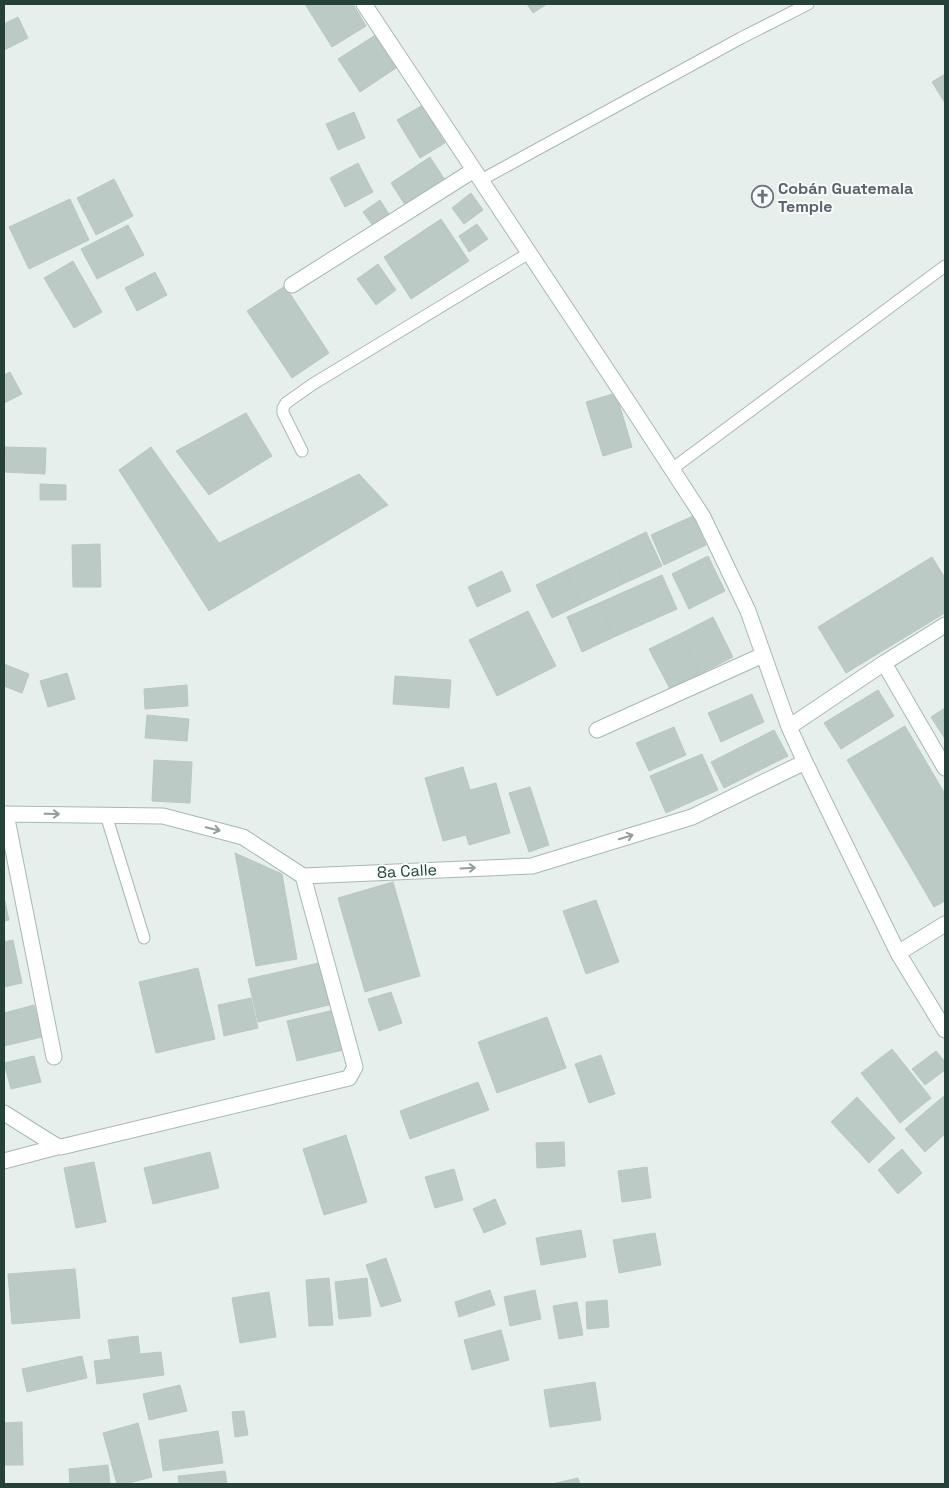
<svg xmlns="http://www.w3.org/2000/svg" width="949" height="1488" font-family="'Space Grotesk',sans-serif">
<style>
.building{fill:#bbcac4;stroke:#b8c9c2}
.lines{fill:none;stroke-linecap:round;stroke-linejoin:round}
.service-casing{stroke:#a8b8b2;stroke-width:13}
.minor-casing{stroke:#a8b8b2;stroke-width:17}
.service{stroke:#fff;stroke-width:11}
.minor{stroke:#fff;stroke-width:15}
.oneway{stroke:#92a09c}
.labels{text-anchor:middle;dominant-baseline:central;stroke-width:4;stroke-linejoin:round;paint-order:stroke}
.worship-label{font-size:16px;font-weight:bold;fill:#5b616d;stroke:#f7fbf9;text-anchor:start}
.street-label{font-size:16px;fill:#24423a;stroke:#f7fbf9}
</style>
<rect width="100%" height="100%" fill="#e6efeb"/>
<path class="building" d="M305 4H353L366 26 332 47Z
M527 4H547L533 13Z
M18 17 28 38 4 50V24Z
M377 34 399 66 360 92 338 59Z
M945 74V103L932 82Z
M423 105 434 125 409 140 397 120Z
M354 112 365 138 338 150 326 124Z
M434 125 445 143 420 158 409 140Z
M430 157 447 183 407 208 391 183Z
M358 163 373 192 345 207 330 178Z
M114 179 133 216 96 235 77 198Z
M471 193 483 210 464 224 452 208Z
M70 199 89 240 29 269 9 227Z
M380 200 392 219 376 230 363 212Z
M441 219 469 261 411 299 384 257Z
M477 224 488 239 469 252 459 236Z
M128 225 144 255 97 279 81 249Z
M73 261 102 312 74 328 44 278Z
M378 264 396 290 376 305 357 279Z
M155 272 167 295 137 311 125 288Z
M285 286 329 353 292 378 247 311Z
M10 372 22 394 4 403V375Z
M616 393 632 447 603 456 586 402Z
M246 413 272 456 209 495 176 451Z
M5 447 46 448 45 474 4 472Z
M151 447 219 543 359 474 388 505 209 611 119 470Z
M40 484 66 485V500H40Z
M693 516 706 545 664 565 651 535Z
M646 532 662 566 625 583 609 550Z
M100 544 101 587H73L72 545Z
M609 550 625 583 581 604 565 571Z
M708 556 725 591 689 609 672 574Z
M932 557 945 578V613L846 673 818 627Z
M502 571 511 591 477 607 468 587Z
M565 571 581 604 552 618 536 585Z
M662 575 677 609 614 637 599 603Z
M599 603 614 637 582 652 567 617Z
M528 611 556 666 497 696 469 640Z
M713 617 733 657 700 674 680 634Z
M680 634 700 674 670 689 649 649Z
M4 664 29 674 22 693 4 686Z
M67 673 75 699 48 707 40 681Z
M395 676 451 680 449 708 393 704Z
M187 685 188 706 145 709 144 689Z
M878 690 894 716 841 749 824 723Z
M752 694 764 722 721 742 708 713Z
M945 708V739L931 717Z
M147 715 189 719 187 741 145 738Z
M905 726 945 794V843L909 864 847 760Z
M674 727 686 755 649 771 636 743Z
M774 730 788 756 724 788 711 762Z
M702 754 718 790 666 813 650 776Z
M154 760 192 762 190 803 152 801Z
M463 767 470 790 496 783 510 833 469 845 466 835 443 841 425 778Z
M530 787 549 845 529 852 509 793Z
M945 843V901L934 907 909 864Z
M235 853 282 874 297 959 256 966Z
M393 882 420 976 365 992 338 898Z
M4 897 9 920 4 921Z
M596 900 619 962 586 974 563 911Z
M13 940 22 983 4 987V942Z
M323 962 333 1004 258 1022 248 979Z
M198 968 215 1039 156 1053 139 982Z
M391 992 402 1023 379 1031 368 999Z
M251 998 258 1028 224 1036 218 1005Z
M34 1005 42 1037 4 1046V1013Z
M334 1010 343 1050 297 1061 287 1021Z
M547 1017 566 1068 497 1093 478 1042Z
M892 1049 931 1098 900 1123 861 1073Z
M936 1051 945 1062V1070L925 1085 912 1069Z
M601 1055 615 1094 589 1103 575 1064Z
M34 1056 41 1082 11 1089 4 1063Z
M478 1082 489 1110 410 1139 400 1111Z
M945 1095V1134L925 1152 905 1129Z
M857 1097 895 1138 869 1163 831 1122Z
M346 1135 367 1202 324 1215 303 1149Z
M564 1142 565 1166 537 1168 536 1143Z
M902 1149 922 1173 898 1194 878 1170Z
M210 1152 219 1188 153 1204 144 1168Z
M94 1162 106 1222 76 1228 64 1168Z
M647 1167 651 1198 622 1202 618 1171Z
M454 1169 463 1200 435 1208 425 1177Z
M495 1199 506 1224 484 1233 473 1209Z
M581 1230 586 1257 541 1265 536 1238Z
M655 1233 661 1265 619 1273 613 1240Z
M386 1258 401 1301 381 1307 366 1265Z
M75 1269 80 1318 12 1324 8 1274Z
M329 1278 333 1325 309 1326 306 1280Z
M367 1278 371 1316 339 1319 335 1282Z
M490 1290 495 1305 459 1317 455 1302Z
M535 1290 541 1319 510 1326 504 1297Z
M269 1292 276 1337 240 1343 232 1298Z
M607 1300 609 1327 587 1329 586 1302Z
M577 1302 583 1335 559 1339 553 1306Z
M501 1330 509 1360 472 1370 464 1340Z
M138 1336 140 1354 161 1352 164 1375 97 1384 94 1361 111 1359 108 1340Z
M82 1356 87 1378 27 1392 22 1369Z
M595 1382 601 1420 550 1427 544 1390Z
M180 1385 187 1411 149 1420 143 1394Z
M244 1411 248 1435 235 1437 232 1412Z
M22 1422 23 1465H4V1423Z
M138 1423 152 1477 125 1484H117L103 1433Z
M218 1431 223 1463 163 1471 159 1440Z
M108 1465 110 1484H70L69 1469Z
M225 1471 227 1484H179L178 1476Z
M578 1478 580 1484H552Z"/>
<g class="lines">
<defs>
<path id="service" d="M481 180 741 38 808 4
M302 451 283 413V408L286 403 313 384 529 253
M672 469 945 266
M106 815 144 938"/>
<path id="minor" d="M364 4 634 411 703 517 748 611 789 727 805 762 898 953 945 1030
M292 285 474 170
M884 663 945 768
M789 727 884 663 945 625
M597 730 763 655
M4 814 163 816 243 837 303 876 532 866 692 817 805 762
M6 814 54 1057
M898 953 945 924
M4 1113 55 1145 61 1147 349 1078 355 1067 303 876
M4 1161 57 1147"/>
</defs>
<use href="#service" class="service-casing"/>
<use href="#minor" class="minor-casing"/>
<use href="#service" class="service"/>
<use href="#minor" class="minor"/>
</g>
<defs><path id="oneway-shaft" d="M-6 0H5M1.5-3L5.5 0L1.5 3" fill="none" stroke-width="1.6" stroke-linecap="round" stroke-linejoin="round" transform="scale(1.25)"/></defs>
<g class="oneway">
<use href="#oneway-shaft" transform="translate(52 814) rotate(1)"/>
<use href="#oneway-shaft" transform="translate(213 829) rotate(14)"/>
<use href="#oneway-shaft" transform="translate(626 837) rotate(-17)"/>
<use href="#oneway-shaft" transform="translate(468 868) rotate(-3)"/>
</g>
<defs>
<symbol id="church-ring" viewBox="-11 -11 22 22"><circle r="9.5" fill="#f7fbf9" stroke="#6b7280" stroke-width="1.5"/><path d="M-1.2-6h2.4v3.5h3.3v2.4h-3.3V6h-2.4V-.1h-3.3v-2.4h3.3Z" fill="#6b7280"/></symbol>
</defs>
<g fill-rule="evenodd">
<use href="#church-ring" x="750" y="184" width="25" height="25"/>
</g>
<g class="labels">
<g class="worship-label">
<text x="778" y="188">Cobán Guatemala<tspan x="778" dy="18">Temple</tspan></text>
</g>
<g class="street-label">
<text transform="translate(407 871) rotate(-3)">8a Calle</text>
</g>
</g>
<rect width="949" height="1488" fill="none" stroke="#24423a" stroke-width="10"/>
</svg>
